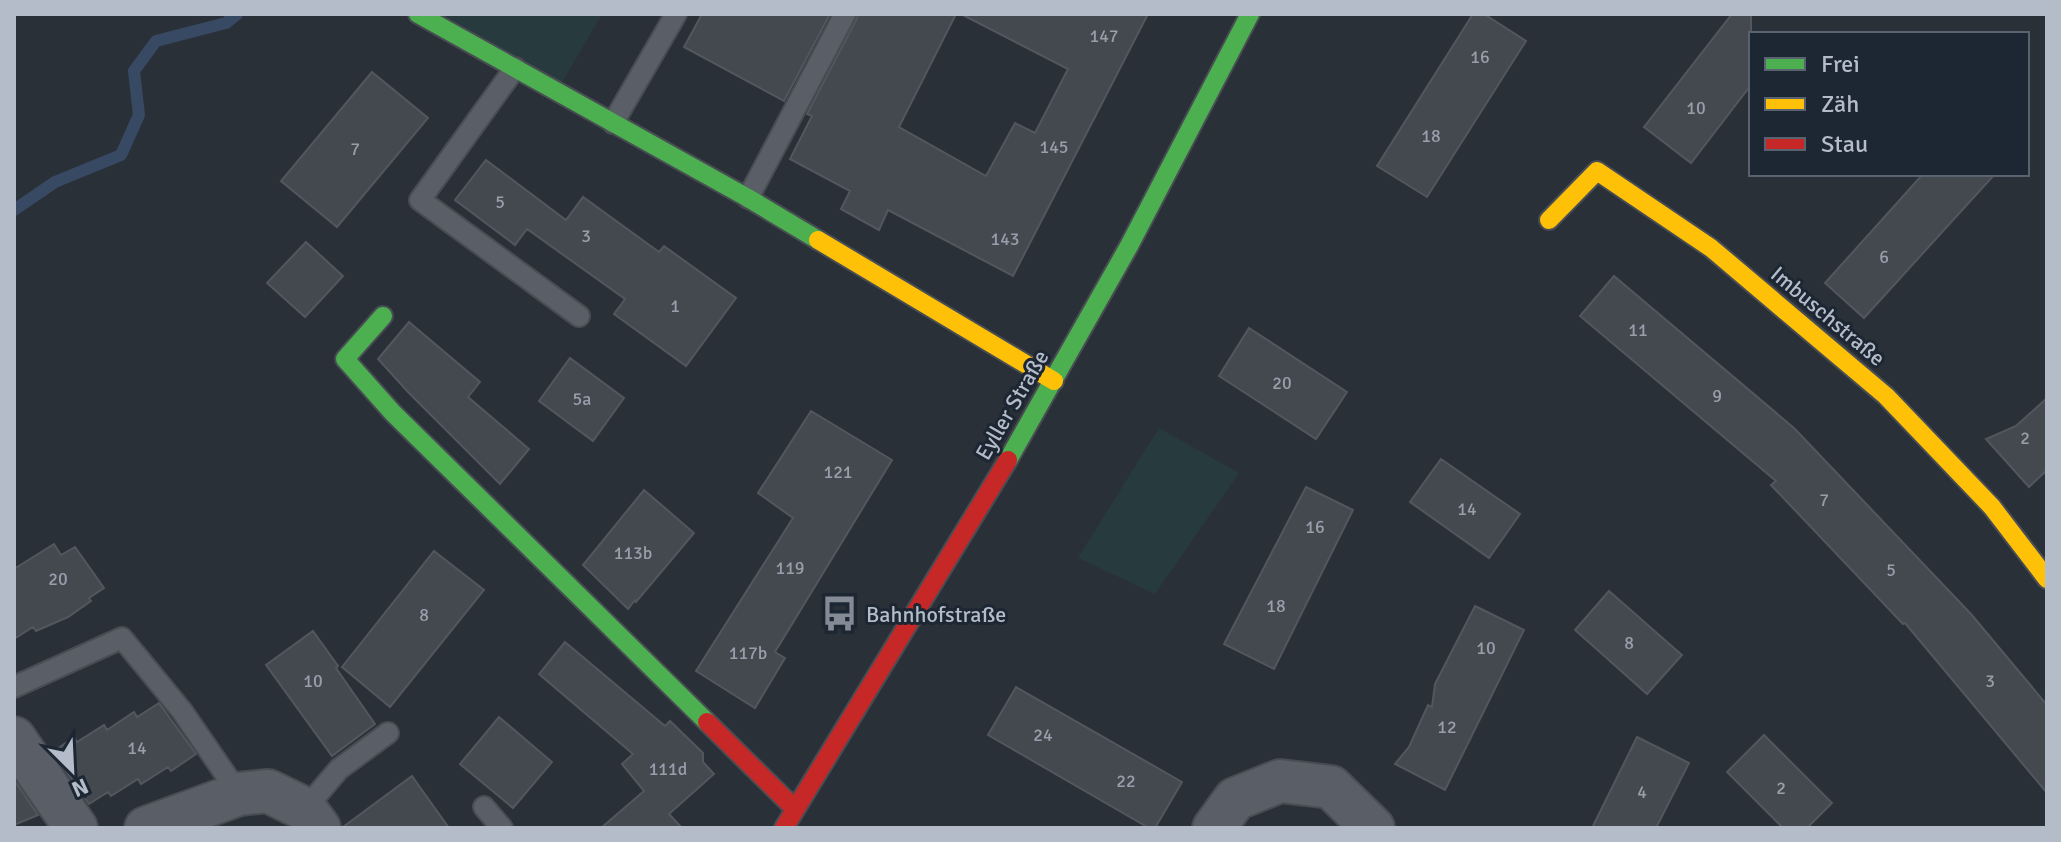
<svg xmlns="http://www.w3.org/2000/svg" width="2061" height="842" font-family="Signika,sans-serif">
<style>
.green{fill:#273a3e}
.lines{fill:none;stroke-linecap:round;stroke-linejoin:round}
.stream{stroke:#384963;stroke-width:12}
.building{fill:#444950;stroke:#52575f;stroke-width:2}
.lane-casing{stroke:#484c53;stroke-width:24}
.street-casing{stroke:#484c53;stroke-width:46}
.fast-casing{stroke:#484c53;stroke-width:22}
.slow-casing{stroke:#484c53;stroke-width:22}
.jam-casing{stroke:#484c53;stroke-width:22}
.lane{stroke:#5a5e66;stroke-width:20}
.street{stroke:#5a5e66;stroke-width:42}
.fast{stroke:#4caf50;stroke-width:18}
.slow{stroke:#ffc107;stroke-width:18}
.jam{stroke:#c62828;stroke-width:18}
.labels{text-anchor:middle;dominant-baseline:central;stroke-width:6;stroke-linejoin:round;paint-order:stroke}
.number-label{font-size:18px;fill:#989fab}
.street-label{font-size:22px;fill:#b4bcc9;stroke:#1d2633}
.poi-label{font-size:22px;fill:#b4bcc9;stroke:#1d2633;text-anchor:start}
</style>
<rect width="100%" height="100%" fill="#2a3038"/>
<path class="green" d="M418 14H602L557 91Z
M1159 428 1239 473 1155 594 1078 558Z"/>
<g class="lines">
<path class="stream" d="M14 210 55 182 121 155 139 115 134 71 156 41 226 23 237 14"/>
</g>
<path class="building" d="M702 14H830L784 101 684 47Z
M858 14H956L899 127 986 176 1015 123 1035 133 1068 69 961 14H1148L1013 276 888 210 879 230 841 209 850 191 790 159 812 116 807 114 856 20Z
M1473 14H1484L1526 41 1427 197 1377 166Z
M1732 14H1751V85L1691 163 1644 127Z
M372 72 428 118 337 227 281 181Z
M486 160 566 220 583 197 659 252 664 246 736 298 686 366 614 314 625 299 527 229 515 245 455 200Z
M1923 174H1995L1864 318 1825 283Z
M306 242 343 276 305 317 267 283Z
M1614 276 1794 428 1971 614 2047 705V793L1905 623 1903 624 1771 485 1776 481 1580 316Z
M409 322 480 382 468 397 529 449 500 484 408 392 378 359Z
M1249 328 1347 392 1316 439 1219 376Z
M570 358 624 398 593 441 539 401Z
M2047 398V470L2029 487 1986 439 2016 426Z
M811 411 892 460 775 652 785 658 755 708 696 671 793 518 758 493Z
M1441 459 1520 514 1489 558 1410 502Z
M1306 487 1353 510 1274 669 1224 644Z
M644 490 694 533 636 602 635 600 628 609 583 565Z
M54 544 61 555 75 547 104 588 89 598 91 601 68 617 36 631 33 627 14 639V569Z
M434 551 484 590 390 707 342 667Z
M1609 591 1682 655 1647 694 1575 630Z
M1475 606 1524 630 1445 790 1395 764 1409 747 1428 705 1432 707 1435 684Z
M313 631 338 666 336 668 375 724 332 756 266 665Z
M565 642 665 726 670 721 703 753V762L714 774 669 814 682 828H601L644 791 622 764 633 754 539 674Z
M1016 687 1182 782 1155 828H1149L988 735Z
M159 703 196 754 171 771 168 767 141 784 138 779 111 796 108 792 89 804 53 752 74 737 77 742 104 725 107 730 134 712 137 717Z
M499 717 552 762 513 808 460 764Z
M1764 735 1832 803 1807 828H1783L1727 772Z
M1637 737 1689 763 1656 828H1592Z
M412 776 449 828H343V827Z
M14 780 38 815 14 825Z"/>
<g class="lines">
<defs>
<path id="lane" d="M515 68 420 200 579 316
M613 123 676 14
M748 198 845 14
M14 687 122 638 182 711 239 794
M484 807 502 828
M305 809 339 769 388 733"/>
<path id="street" d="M14 738 76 828
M146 828 239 794 268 791 305 809 319 828
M1214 828 1235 799 1280 781 1331 787 1373 828"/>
<path id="fast" d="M418 14 748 198 818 240
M383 316 345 359 393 413 707 722
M1008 460 1129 246 1250 14"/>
<path id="slow" d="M1549 220 1597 171 1711 248 1886 396 1992 507 2047 579
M818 240 1054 381"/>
<path id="jam" d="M707 722 795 809
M784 828 1008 460"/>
</defs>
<use href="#lane" class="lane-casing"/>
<use href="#street" class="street-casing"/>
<use href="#fast" class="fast-casing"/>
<use href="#slow" class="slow-casing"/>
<use href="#jam" class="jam-casing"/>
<use href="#lane" class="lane"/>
<use href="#street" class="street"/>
<use href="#fast" class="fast"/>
<use href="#slow" class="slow"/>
<use href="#jam" class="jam"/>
</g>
<defs>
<symbol id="bus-bare" viewBox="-9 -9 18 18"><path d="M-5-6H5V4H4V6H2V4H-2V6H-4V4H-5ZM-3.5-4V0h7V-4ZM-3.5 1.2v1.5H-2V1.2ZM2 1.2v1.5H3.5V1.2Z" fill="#848b96" stroke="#1d2633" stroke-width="2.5" paint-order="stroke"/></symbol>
</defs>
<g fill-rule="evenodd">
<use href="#bus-bare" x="814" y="588" width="51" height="51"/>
</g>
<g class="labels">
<g class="number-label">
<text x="1104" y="36">147</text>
<text x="1480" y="57">16</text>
<text x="1696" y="108">10</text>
<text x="1431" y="136">18</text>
<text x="1054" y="147">145</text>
<text x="355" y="149">7</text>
<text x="500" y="202">5</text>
<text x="586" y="236">3</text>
<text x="1005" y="239">143</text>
<text x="1884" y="257">6</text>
<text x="675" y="306">1</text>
<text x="1638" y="330">11</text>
<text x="1282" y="383">20</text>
<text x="1717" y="396">9</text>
<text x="582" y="399">5a</text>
<text x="2025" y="438">2</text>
<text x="838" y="472">121</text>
<text x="1824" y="500">7</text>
<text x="1467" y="509">14</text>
<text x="1315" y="527">16</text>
<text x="633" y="553">113b</text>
<text x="790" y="568">119</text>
<text x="1891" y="570">5</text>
<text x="58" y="579">20</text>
<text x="1276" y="606">18</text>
<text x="424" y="615">8</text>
<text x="1629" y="643">8</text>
<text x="1486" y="648">10</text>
<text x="748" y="653">117b</text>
<text x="313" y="681">10</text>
<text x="1990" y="681">3</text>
<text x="1447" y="727">12</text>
<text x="1043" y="735">24</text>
<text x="137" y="748">14</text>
<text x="668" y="769">111d</text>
<text x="1126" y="781">22</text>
<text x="1781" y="788">2</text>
<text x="1642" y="792">4</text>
</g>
<g class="street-label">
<text transform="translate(1828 316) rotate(40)">Imbuschstraße</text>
<text transform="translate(1012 405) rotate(-60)">Eyller Straße</text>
</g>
<g class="poi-label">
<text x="866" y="614">Bahnhofstraße</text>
</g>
</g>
<rect width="2061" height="842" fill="none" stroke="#b4bcc9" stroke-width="32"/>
<rect x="1749" y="32" width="280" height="144" fill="#1d2633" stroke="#59626f" stroke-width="2"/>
<rect x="1765" y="58" width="40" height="12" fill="#4caf50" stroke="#59626f" stroke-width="2"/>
<text x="1821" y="72" font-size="24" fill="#b4bcc9">Frei</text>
<rect x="1765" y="98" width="40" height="12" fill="#ffc107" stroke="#59626f" stroke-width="2"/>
<text x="1821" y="112" font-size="24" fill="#b4bcc9">Zäh</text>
<rect x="1765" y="138" width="40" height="12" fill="#c62828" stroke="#59626f" stroke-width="2"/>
<text x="1821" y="152" font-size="24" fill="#b4bcc9">Stau</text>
<g transform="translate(72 770) rotate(156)" stroke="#1d2633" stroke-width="6" paint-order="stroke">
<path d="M0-6L14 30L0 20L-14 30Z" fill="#b4bcc9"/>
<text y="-12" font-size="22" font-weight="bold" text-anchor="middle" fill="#b4bcc9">N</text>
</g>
</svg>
